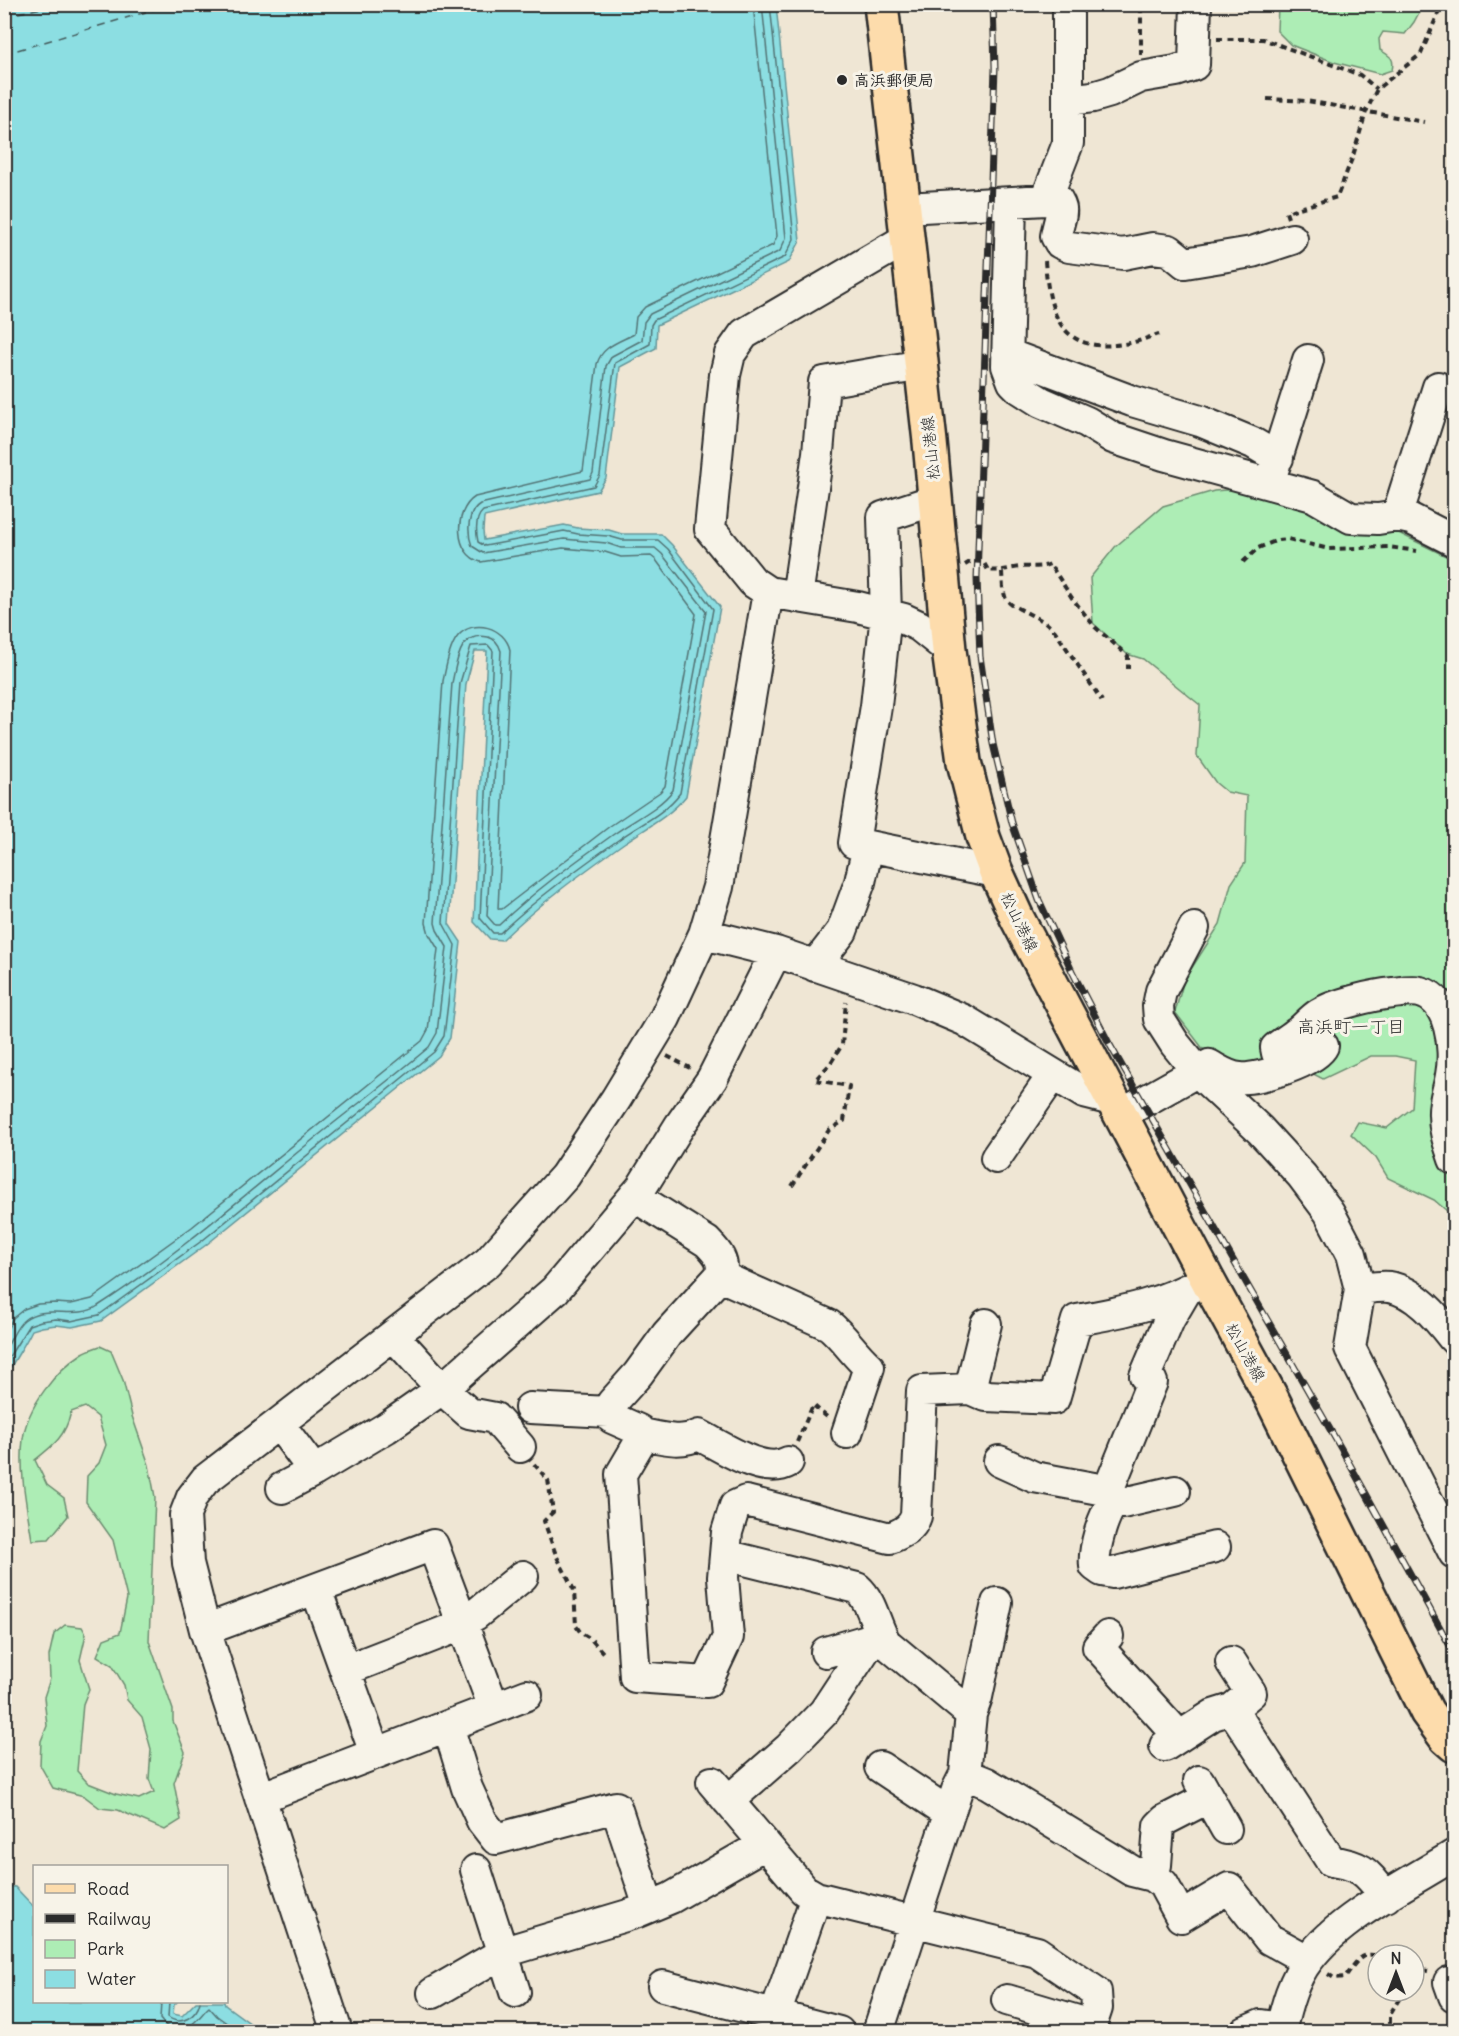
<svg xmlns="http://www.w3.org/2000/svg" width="1459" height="2036" font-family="Delius,'Klee One',sans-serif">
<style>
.green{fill:#adedb5;stroke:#6c8c70;stroke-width:1.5}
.water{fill:#8cdee2;stroke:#659699;stroke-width:1.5}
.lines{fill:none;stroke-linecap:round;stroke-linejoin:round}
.shore{stroke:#527374;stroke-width:1.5}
.ferry{stroke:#435859;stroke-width:1.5;stroke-dasharray:8 6;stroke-linecap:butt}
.minor-casing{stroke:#2b2b2b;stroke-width:34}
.major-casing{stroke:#2b2b2b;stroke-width:38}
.path{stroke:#2b2b2b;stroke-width:4;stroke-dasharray:6 4.5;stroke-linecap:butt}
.minor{stroke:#f7f3e8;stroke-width:30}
.major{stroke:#fddcac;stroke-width:33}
.rail-casing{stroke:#2b2b2b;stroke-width:7}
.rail{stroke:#f7f3e8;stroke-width:4.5;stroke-dasharray:14;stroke-linecap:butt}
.poi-dot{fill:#2b2b2b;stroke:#f7f3e8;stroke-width:2}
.labels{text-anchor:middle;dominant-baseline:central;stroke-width:6;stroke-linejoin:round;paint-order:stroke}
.poi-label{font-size:16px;font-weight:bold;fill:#2b2b2b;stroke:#f7f3e8;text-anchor:start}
.street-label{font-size:16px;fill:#2b2b2b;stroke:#f7f3e8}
.neighbourhood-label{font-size:18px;fill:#2b2b2b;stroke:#f7f3e8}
</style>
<rect width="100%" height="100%" fill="#efe6d4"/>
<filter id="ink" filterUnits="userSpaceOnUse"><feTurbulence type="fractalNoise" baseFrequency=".0167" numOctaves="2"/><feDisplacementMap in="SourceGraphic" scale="12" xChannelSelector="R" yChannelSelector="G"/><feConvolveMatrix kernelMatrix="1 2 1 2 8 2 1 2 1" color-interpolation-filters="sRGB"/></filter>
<g filter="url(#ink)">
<path class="green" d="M1278 5V4L1423 5 1414 22 1405 34 1383 32 1379 39 1380 50C1390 56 1395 58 1392 70L1380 74 1334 62 1291 45 1277 31Z
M1282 485 1337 503 1454 560V1217L1434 1200 1388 1178 1376 1158 1351 1134 1358 1122 1387 1128 1412 1108 1415 1060 1395 1056H1371L1323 1079 1304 1069 1278 1074 1207 1054 1175 1012 1184 980 1220 924 1231 884 1245 863 1247 796 1227 792 1216 783 1197 756 1200 705 1143 659 1127 654 1093 623 1090 578 1115 547 1163 506 1214 491Z
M100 1346 111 1351 123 1380 132 1416 149 1465 155 1497 149 1641 173 1710V1721L185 1752 174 1783 181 1820 165 1830 118 1810 100 1808 84 1796 53 1788 40 1765 41 1741 47 1726 44 1697 50 1679 49 1656 54 1634 65 1625 82 1627 86 1634 80 1660 89 1689 83 1704 77 1771 88 1783 116 1794 139 1799 154 1792 149 1779 151 1749 142 1717 127 1700 124 1685 112 1665 97 1656 104 1639 120 1633 127 1598 113 1540 86 1502 87 1476 99 1463 106 1445 98 1417 85 1407 71 1412C65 1437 54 1445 35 1460L47 1485 64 1498 68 1516 49 1539 32 1540C27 1508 19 1472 23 1439 27 1407 56 1370 83 1353 88 1350 95 1348 100 1346Z"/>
<path class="water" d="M5 4 776 5 800 241 789 262 657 325 656 348 620 367 606 478 598 491 484 517 483 531 484 540 564 525 578 528 609 530 622 534H661L672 545 720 607 686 796C670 816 646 828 624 843 582 873 539 904 502 940L490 939 474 922 487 651H475L466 684 449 924 461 942 450 1038 439 1056 206 1245 101 1321 72 1327 56 1325 42 1327 32 1330C24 1347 13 1361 5 1378Z
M5 1886 15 1887 34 1907V2002H177L174 2005 173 2014 182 2016 196 2002H224L225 2005 255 2027V2031H5Z"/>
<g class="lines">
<path class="shore" d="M4 1335 13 1318 24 1309 38 1304 55 1303 71 1304 92 1299 192 1227 422 1041 428 1030 438 949 429 934 426 923 443 681C446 668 449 647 458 636 473 618 505 627 510 650L498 909H502L610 826 660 792 665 786 696 614 656 560 651 556 621 557 605 552 563 548 481 562C454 555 453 511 475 497L583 471 597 364C602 346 619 342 634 334L636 317 645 307 773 245 777 236 753 4
M4 1351C11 1342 15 1327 24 1320 44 1303 77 1321 98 1306 171 1259 237 1202 304 1147 345 1113 388 1082 429 1047L437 1033 447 947 437 930 435 923 452 683C457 661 459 631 488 637 496 639 499 644 501 651L487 916 495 925H499C534 891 575 862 614 834 633 820 659 809 673 790L706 611 662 554 655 548H621L606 543 564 539 483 553 472 546C467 533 467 512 480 504L590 479 593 473 606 366 612 356 642 340 644 322 650 314 780 251 786 238 762 4
M4 1365 29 1325 41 1321 56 1319 71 1321 99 1315 203 1240 434 1052 444 1036 455 945 443 923 460 683 471 646 488 645 493 651 480 918 493 933H500C537 898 580 867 621 838 641 824 665 813 680 793L713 609 668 549 658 540H622L608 536 578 534 564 531 485 546 478 542C476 532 475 518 483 511L594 486 600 475 615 363 650 344 651 325 654 320 785 257 794 239 770 4
M161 2002 160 2019C164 2024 166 2027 172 2028 191 2033 198 2017 209 2007L217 2016 239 2032
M169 2002 168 2017C181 2027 197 2016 200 2002"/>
<path class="ferry" d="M4 16 61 4
M4 54 173 4"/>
<defs>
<path id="minor" d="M1068 100 1093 97 1110 92 1141 77 1176 71 1194 65 1196 4
M1050 190C1068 211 1060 212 1056 236L1060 243 1069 247 1123 254 1153 248 1169 250 1185 263 1252 252 1292 239
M1011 203 1007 366 1013 382 1019 388 1041 402 1087 422 1113 438 1164 455 1313 496 1351 518 1378 519 1397 516 1411 519 1454 541
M905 208 1046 200 1068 143V4
M908 238 744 334 730 354 725 375 710 529 753 582 768 592 858 607 904 619 919 626 949 650
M1007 354 1132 401 1200 421 1253 443 1278 458
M1271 477 1308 360
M1397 516 1438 387
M797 597 818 453 824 382 922 365
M868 846 996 872
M1194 928 1161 991 1158 1006 1159 1019 1175 1044 1198 1072 1260 1130 1302 1176 1329 1212 1351 1254 1360 1289 1350 1348 1454 1553
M704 934 776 952 914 999 964 1020 1084 1093 1112 1100
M815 966 842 931 860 882 868 846 854 843 876 706 886 614 883 517 935 500
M1120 1115 1209 1065C1220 1071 1228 1077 1240 1078 1257 1080 1316 1062 1323 1046L1321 1044 1277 1053 1276 1048C1283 1042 1291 1038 1298 1032 1305 1027 1311 1019 1319 1014 1334 1004 1374 995 1393 993 1401 992 1412 990 1420 992 1451 999 1456 1050 1451 1075 1449 1089 1443 1101 1444 1115 1444 1131 1449 1144 1454 1159
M996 1158 1053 1075
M634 1196 707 1242C717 1252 726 1262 720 1276L667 1334 638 1374 612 1403 609 1412 612 1418 639 1430 642 1434 641 1440 621 1474 635 1677 707 1682 728 1637 723 1577 725 1555
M720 1276 829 1325C844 1337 854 1354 869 1367L847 1433
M1360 1289C1369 1288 1380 1286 1389 1287 1416 1291 1438 1319 1454 1339
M394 1336 442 1389 469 1413 495 1418 520 1447
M970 1389 986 1324
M530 1408 609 1412
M279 1424 314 1471
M642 1434C662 1438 680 1444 699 1435 721 1446 764 1476 788 1462
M999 1461 1034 1477 1099 1489 1109 1488 1152 1382 1145 1376 1169 1320 1186 1291
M282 1488 314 1471 386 1428 442 1389 555 1290 641 1188 680 1125 712 1079 776 952
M1109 1488 1114 1502C1103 1514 1093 1550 1095 1566L1102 1571 1113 1573 1215 1547
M1114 1502 1123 1503 1175 1491
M316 1589 375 1753
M205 1630 433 1545 494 1708 260 1798
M1108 1636 1098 1647 1179 1736
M826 1652 881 1636
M1231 1662 1251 1693 1232 1709
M346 1670 449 1630 475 1615 523 1576
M494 1708 527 1695
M971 1714 977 1697 997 1603
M448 1726 467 1788 482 1821 496 1839 616 1807 649 1907
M1165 1746 1213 1715 1232 1709 1331 1861C1364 1866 1366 1872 1386 1897
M880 1767 949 1813
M965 1774 987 1783 1132 1871 1152 1876 1163 1884 1181 1917 1229 1888 1269 1939 1307 1960
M1199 1781 1226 1829
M712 1782 804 1890 816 1897 1037 1952 1096 1992 1097 2008 1089 2032
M728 1801 789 1748 824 1712 872 1639
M476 1870 515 1992
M1152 1876 1156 1865 1159 1826 1165 1820 1208 1798
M1449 1982 1454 1996
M663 1986 839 2032
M433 1993 504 1952 635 1913 671 1898 765 1844
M1007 2000 1091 2025
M775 2015 816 1897
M337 2032 205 1630 188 1563 185 1515 192 1497 205 1480 488 1262 565 1176 616 1099 665 1018 704 934 718 887 768 592
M878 2032 957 1790 965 1774 971 1714 886 1643C875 1626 873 1602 857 1588L725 1555 727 1532 735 1506 746 1501 890 1538C902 1533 912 1529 916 1516L922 1391 970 1389 986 1396 1054 1399 1077 1320C1124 1312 1165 1303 1207 1279
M1245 2032 1261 2025 1281 2028
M1280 2032C1286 2007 1293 1979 1309 1959 1340 1917 1409 1883 1454 1855"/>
<path id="major" d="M881 4 930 442 949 650 964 762 983 837 996 872 1017 918 1207 1279 1270 1395 1427 1712 1446 1738 1454 1745"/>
</defs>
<use href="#minor" class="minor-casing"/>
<use href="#major" class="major-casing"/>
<path class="path" d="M1217 39H1263L1360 75 1377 89
M1141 55V4
M1267 99 1307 101 1424 122
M1288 218 1286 212 1337 197 1353 156 1366 112 1377 89 1421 54 1442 4
M1045 261C1049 313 1060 354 1123 344 1135 343 1147 338 1159 334
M1243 562 1258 548 1278 540 1288 539 1329 549 1388 547 1417 551
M965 565 970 562 984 563 988 570C1003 572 1008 568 1021 567 1032 566 1041 568 1050 564L1072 598 1095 627 1128 656V669
M1002 572 1003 589 1006 600 1012 605 1045 622 1055 631 1102 701
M667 1056 690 1068
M792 1186 829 1130 844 1121 849 1086 815 1080 830 1064 842 1045 846 1002
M797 1442 813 1405 827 1417
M534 1464 548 1480 553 1512 544 1521 556 1555 574 1590 576 1626 581 1633 590 1638 605 1655
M1414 1969 1428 1971
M1328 1974 1334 1978 1345 1977C1354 1965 1361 1950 1378 1956
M1395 2032 1390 2024V2014L1404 1991"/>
<use href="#minor" class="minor"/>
<use href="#major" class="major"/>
<defs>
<path id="rail" d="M993 4 995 68 977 578 980 656 993 744 1012 823 1039 900 1072 971 1110 1045 1343 1452 1454 1653"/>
</defs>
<use href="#rail" class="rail-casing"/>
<use href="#rail" class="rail"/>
</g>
</g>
<circle class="poi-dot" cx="842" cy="80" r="6"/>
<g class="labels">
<g class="poi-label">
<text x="854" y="80">高浜郵便局</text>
</g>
<g class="street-label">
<text transform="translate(930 448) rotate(-96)">松山港線</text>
<text transform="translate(1020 922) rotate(64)">松山港線</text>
<text transform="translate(1246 1352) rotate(61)">松山港線</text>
</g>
<g class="neighbourhood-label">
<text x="1351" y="1026">高浜町一丁目</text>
</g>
</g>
<rect width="1459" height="2036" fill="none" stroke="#f7f3e8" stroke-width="24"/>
<rect x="12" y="12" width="1435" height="2012" fill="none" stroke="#2b2b2b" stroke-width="2" filter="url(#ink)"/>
<rect x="33" y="1865" width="195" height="138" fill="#f7f3e8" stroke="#a5a39c" stroke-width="1.5"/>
<rect x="45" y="1884" width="30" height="9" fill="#fddcac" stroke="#a5a39c" stroke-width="1.5"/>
<text x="87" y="1895" font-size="18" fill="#2b2b2b">Road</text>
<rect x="45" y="1914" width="30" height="9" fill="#2b2b2b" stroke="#a5a39c" stroke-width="1.5"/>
<text x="87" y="1925" font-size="18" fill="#2b2b2b">Railway</text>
<rect x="45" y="1940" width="30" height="18" fill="#adedb5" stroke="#a5a39c" stroke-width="1.5"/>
<text x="87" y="1955" font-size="18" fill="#2b2b2b">Park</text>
<rect x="45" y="1970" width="30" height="18" fill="#8cdee2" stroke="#a5a39c" stroke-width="1.5"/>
<text x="87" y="1985" font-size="18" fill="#2b2b2b">Water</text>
<g transform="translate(1396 1973)"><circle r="28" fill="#f7f3e8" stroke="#a5a39c" stroke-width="1.5"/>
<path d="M0-4.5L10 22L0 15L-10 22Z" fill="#2b2b2b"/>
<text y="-9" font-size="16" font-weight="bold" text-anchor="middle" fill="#2b2b2b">N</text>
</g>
</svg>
